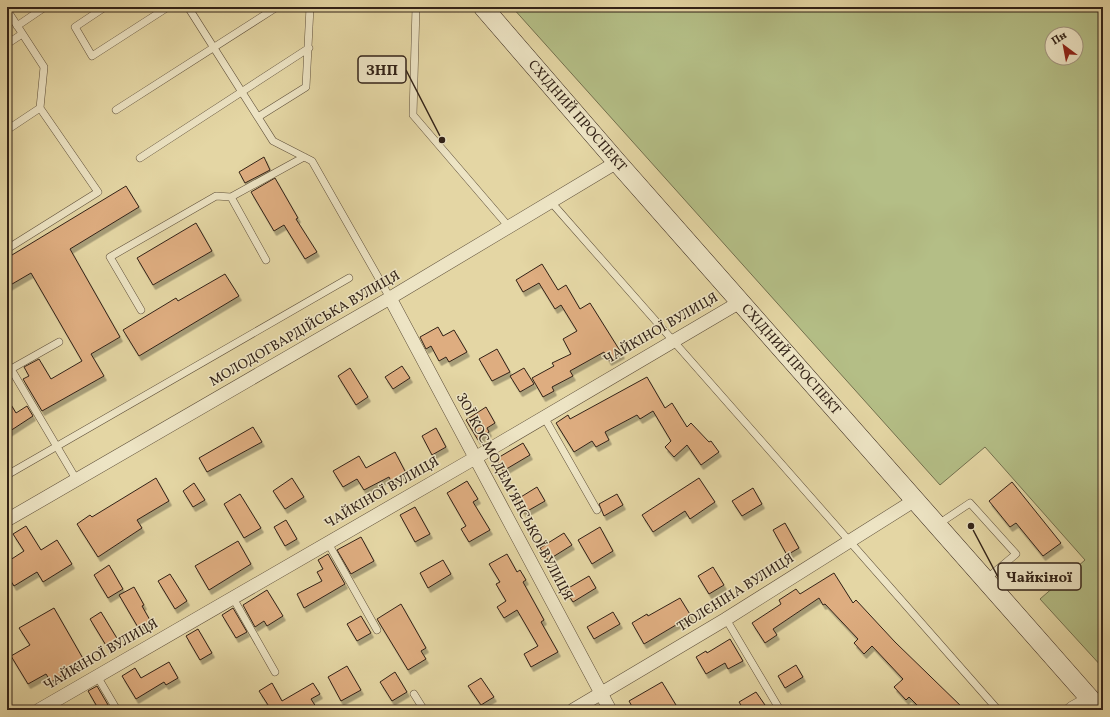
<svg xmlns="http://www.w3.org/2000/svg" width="1110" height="717" font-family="Vollkorn,serif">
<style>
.green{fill:#b4be86;stroke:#73704e;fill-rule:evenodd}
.building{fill:#dead80;stroke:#322217;filter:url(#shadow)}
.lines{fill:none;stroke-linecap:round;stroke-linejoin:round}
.service-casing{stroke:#5e4f3a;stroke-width:8}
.minor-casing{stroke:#5e4f3a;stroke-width:14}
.tertiary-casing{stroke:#5e4f3a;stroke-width:18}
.secondary-casing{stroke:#322217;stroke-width:20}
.service{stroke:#ede4c4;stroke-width:7}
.minor{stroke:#ede4c4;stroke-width:13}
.tertiary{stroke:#ede4c4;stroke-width:17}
.secondary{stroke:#ede4c4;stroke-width:19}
.labels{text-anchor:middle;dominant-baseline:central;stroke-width:3;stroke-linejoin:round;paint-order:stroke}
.street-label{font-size:14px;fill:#322217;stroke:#ede4c4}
.leader{fill:none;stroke:#322217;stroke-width:1.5}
.callout-dot{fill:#322217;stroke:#ede4c4;stroke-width:1.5}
.callout{fill:#ede4c4;stroke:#322217;stroke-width:1.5}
.callout-label{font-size:15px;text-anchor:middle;font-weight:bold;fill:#322217}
</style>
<defs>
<filter id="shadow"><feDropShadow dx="2.5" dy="4.5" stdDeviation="0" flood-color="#0004"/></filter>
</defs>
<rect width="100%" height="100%" fill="#e4d6a4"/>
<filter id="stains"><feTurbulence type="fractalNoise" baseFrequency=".005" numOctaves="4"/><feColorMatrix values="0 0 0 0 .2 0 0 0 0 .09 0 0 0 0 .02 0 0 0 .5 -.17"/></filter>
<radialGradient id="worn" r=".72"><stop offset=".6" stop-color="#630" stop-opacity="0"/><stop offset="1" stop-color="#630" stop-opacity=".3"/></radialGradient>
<path class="green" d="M512 7H1103V668L1040 599 1085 560 985 447 940 485ZM1052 34H1076V58H1052Z"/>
<path class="building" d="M264 157 270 170 245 183 239 172Z
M275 178 298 218 296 219 317 252 305 259 284 225 274 231 251 192Z
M126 186 139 207 70 249 120 337 91 354 104 376 42 411 23 379 29 376 24 367 39 359 51 379 82 361 31 273 7 287V258Z
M196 223 212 251 153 285 137 258Z
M542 264 558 290 566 285 580 309 590 303 622 354 609 361 604 352 570 371 573 376 552 387 554 391 543 397 532 378 554 366 552 363 571 354 563 339 577 331 561 305 555 309 539 283 523 292 516 280Z
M225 274 239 296 139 356 123 330 176 298 178 301Z
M438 327 443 336 454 330 467 352 449 362 446 357 439 361 431 346 426 349 420 337Z
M497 349 510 372 492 381 479 359Z
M402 366 410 378 393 389 385 377Z
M350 368 368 397 356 405 338 376Z
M524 368 534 384 520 392 510 376Z
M647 377 665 408 672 403 687 427 691 423 709 442 711 441 719 452 701 465 687 445 674 457 665 447 671 441 653 411 640 419 637 415 605 432 609 440 596 447 592 441 574 452 556 423 568 415 570 419Z
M7 398 16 413 27 406 33 416 7 433Z
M486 407 495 423 487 428 489 432 478 440 466 420Z
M253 427 262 442 207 472 199 458Z
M436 428 446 447 432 455 422 436Z
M523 443 530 455 503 471 496 459Z
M395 452 406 473 391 481 389 477 364 490 357 479 343 487 333 471 359 456 366 468Z
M156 478 169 501 137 520 142 528 98 557 77 524 90 515 92 517Z
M292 478 304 497 285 509 273 491Z
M699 478 715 502 690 519 685 511 653 532 642 515Z
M467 481 478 499 473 502 490 530 469 542 461 529 466 526 447 493Z
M1012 482 1061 543 1043 556 1016 523 1010 527 989 501Z
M194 483 205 500 193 507 183 491Z
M537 487 545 501 524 513 516 500Z
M753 488 762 504 742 516 732 501Z
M240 494 261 528 244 538 224 504Z
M617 494 623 505 604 516 599 504Z
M415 507 430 534 415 542 400 515Z
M286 520 297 539 285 546 274 527Z
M785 523 799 548 787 555 773 530Z
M26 526 41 550 57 540 72 564 43 582 37 572 14 586 7 575V562L24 551 13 534Z
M600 527 613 551 592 564 578 540Z
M564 533 572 545 548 560 540 548Z
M361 537 374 561 351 574 337 550Z
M238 541 251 564 209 590 195 566Z
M328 554 345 584 304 608 297 594 322 581 317 572 323 569 318 560Z
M507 554 517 572 520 570 526 580 523 582 544 620 541 622 558 652 531 667 524 654 538 646 517 610 504 618 497 607 506 601 496 584 500 582 489 564Z
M443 560 451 574 428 588 420 573Z
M109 565 123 589 108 598 94 575Z
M713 567 724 585 709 594 698 576Z
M834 573 853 603 856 600 895 642 965 710H922L909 697 906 700 894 687 903 679 872 646 864 654 854 643 858 639 825 604 823 605 819 598 773 629 777 635 765 643 752 623 781 604 779 600 796 589 800 594Z
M170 574 187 601 175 609 158 581Z
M589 576 596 588 573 602 565 590Z
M134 587 144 605 142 606 151 622 139 629 119 595Z
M267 590 283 616 267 626 264 621 255 627 243 605Z
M680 598 691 616 644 644 632 623 647 614 648 616Z
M401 604 426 648 421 651 426 659 408 670 377 619Z
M54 608 85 662 51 682 46 674 28 684 11 656 30 645 19 628Z
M233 608 247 632 236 638 222 615Z
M101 612 118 640 107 647 90 619Z
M613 612 620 624 594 639 587 627Z
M361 616 371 633 357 641 347 624Z
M198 629 212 653 200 660 186 636Z
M730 639 743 661 728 669 725 663 706 674 696 657 706 651 707 653Z
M169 662 178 678 166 685 164 682 136 699 122 676 135 668 141 678Z
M796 665 803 677 785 688 778 676Z
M347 666 361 690 341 701 328 677Z
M395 672 407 692 392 701 380 682Z
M481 678 494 697 481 705 468 686Z
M662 682 679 710H634L629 701Z
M272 683 282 701 313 683 320 694 311 699 318 710H267L270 708 259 691Z
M97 686 111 710H99L88 691Z
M756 692 765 705 757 710H744L739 702Z"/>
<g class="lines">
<defs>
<path id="service" d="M105 7 75 27 92 56 168 7
M188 7 273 141 312 161 390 298
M416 7 413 115 509 227
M7 10 44 67 40 108 98 192 7 249
M17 26 45 7
M7 44 22 34
M116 110 277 7
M258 117 306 87 310 7
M7 130 40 108
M140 158 309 48
M231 197 266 260
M551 202 998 710
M141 310 110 257 216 196 231 197 304 157
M59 342 11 369 76 479
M544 417 597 510
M7 475 349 278
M937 525 970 503 1016 554 985 580
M328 543 377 630
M233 598 275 672
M726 619 780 710
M97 676 117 710
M414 694 424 710"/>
<path id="minor" d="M390 298 610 710
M7 520 390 298 617 162
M39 710 475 458 740 302
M573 710 726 619 915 500"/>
<path id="tertiary" d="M1073 710 1091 700"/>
<g id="secondary">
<path id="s1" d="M483 7 617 162 1100 710"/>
</g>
</defs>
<use href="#service" class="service-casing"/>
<use href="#minor" class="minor-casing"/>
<use href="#tertiary" class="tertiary-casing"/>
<use href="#secondary" class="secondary-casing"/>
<use href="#service" class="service"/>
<use href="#minor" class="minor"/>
<use href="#tertiary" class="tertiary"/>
<use href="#secondary" class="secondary"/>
</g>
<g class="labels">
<g class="street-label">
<text stroke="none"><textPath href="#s1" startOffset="144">СХІДНИЙ ПРОСПЕКТ</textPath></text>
<text transform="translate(305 329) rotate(-30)">МОЛОДОГВАРДІЙСЬКА ВУЛИЦЯ</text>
<text transform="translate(661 329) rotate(-30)">ЧАЙКІНОЇ ВУЛИЦЯ</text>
<text stroke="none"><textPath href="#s1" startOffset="468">СХІДНИЙ ПРОСПЕКТ</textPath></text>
<text transform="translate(382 493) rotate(-30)">ЧАЙКІНОЇ ВУЛИЦЯ</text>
<text transform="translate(514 497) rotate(62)">ЗОЇ КОСМОДЕМ’ЯНСЬКОЇ ВУЛИЦЯ</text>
<text transform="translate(736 593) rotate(-32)">ТЮЛЄНІНА ВУЛИЦЯ</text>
<text transform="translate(101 655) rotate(-30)">ЧАЙКІНОЇ ВУЛИЦЯ</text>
</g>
</g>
<path class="leader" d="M442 140L406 70M971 526L998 577"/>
<g class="callout-dot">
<circle cx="442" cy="140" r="4"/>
<circle cx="971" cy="526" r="4"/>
</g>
<g class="callout">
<rect x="358" y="56" width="48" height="27" rx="4"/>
<rect x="998" y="563" width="83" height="27" rx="4"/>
</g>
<g class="callout-label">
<text x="382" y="75">ЗНП</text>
<text x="1039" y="582">Чайкіної</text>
</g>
<rect width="1110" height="717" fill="none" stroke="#e4d6a4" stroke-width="24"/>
<rect x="8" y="8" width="1094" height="701" fill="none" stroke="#322217" stroke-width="2"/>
<rect x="12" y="12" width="1086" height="693" fill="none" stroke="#322217"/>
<g transform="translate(1064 46) rotate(328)"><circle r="19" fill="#ede4c4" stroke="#a2967f"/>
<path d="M0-3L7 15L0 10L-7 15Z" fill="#8f2418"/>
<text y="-6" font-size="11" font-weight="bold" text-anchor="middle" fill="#322217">Пн</text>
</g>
<rect width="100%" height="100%" filter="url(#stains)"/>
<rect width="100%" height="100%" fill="url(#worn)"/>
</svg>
